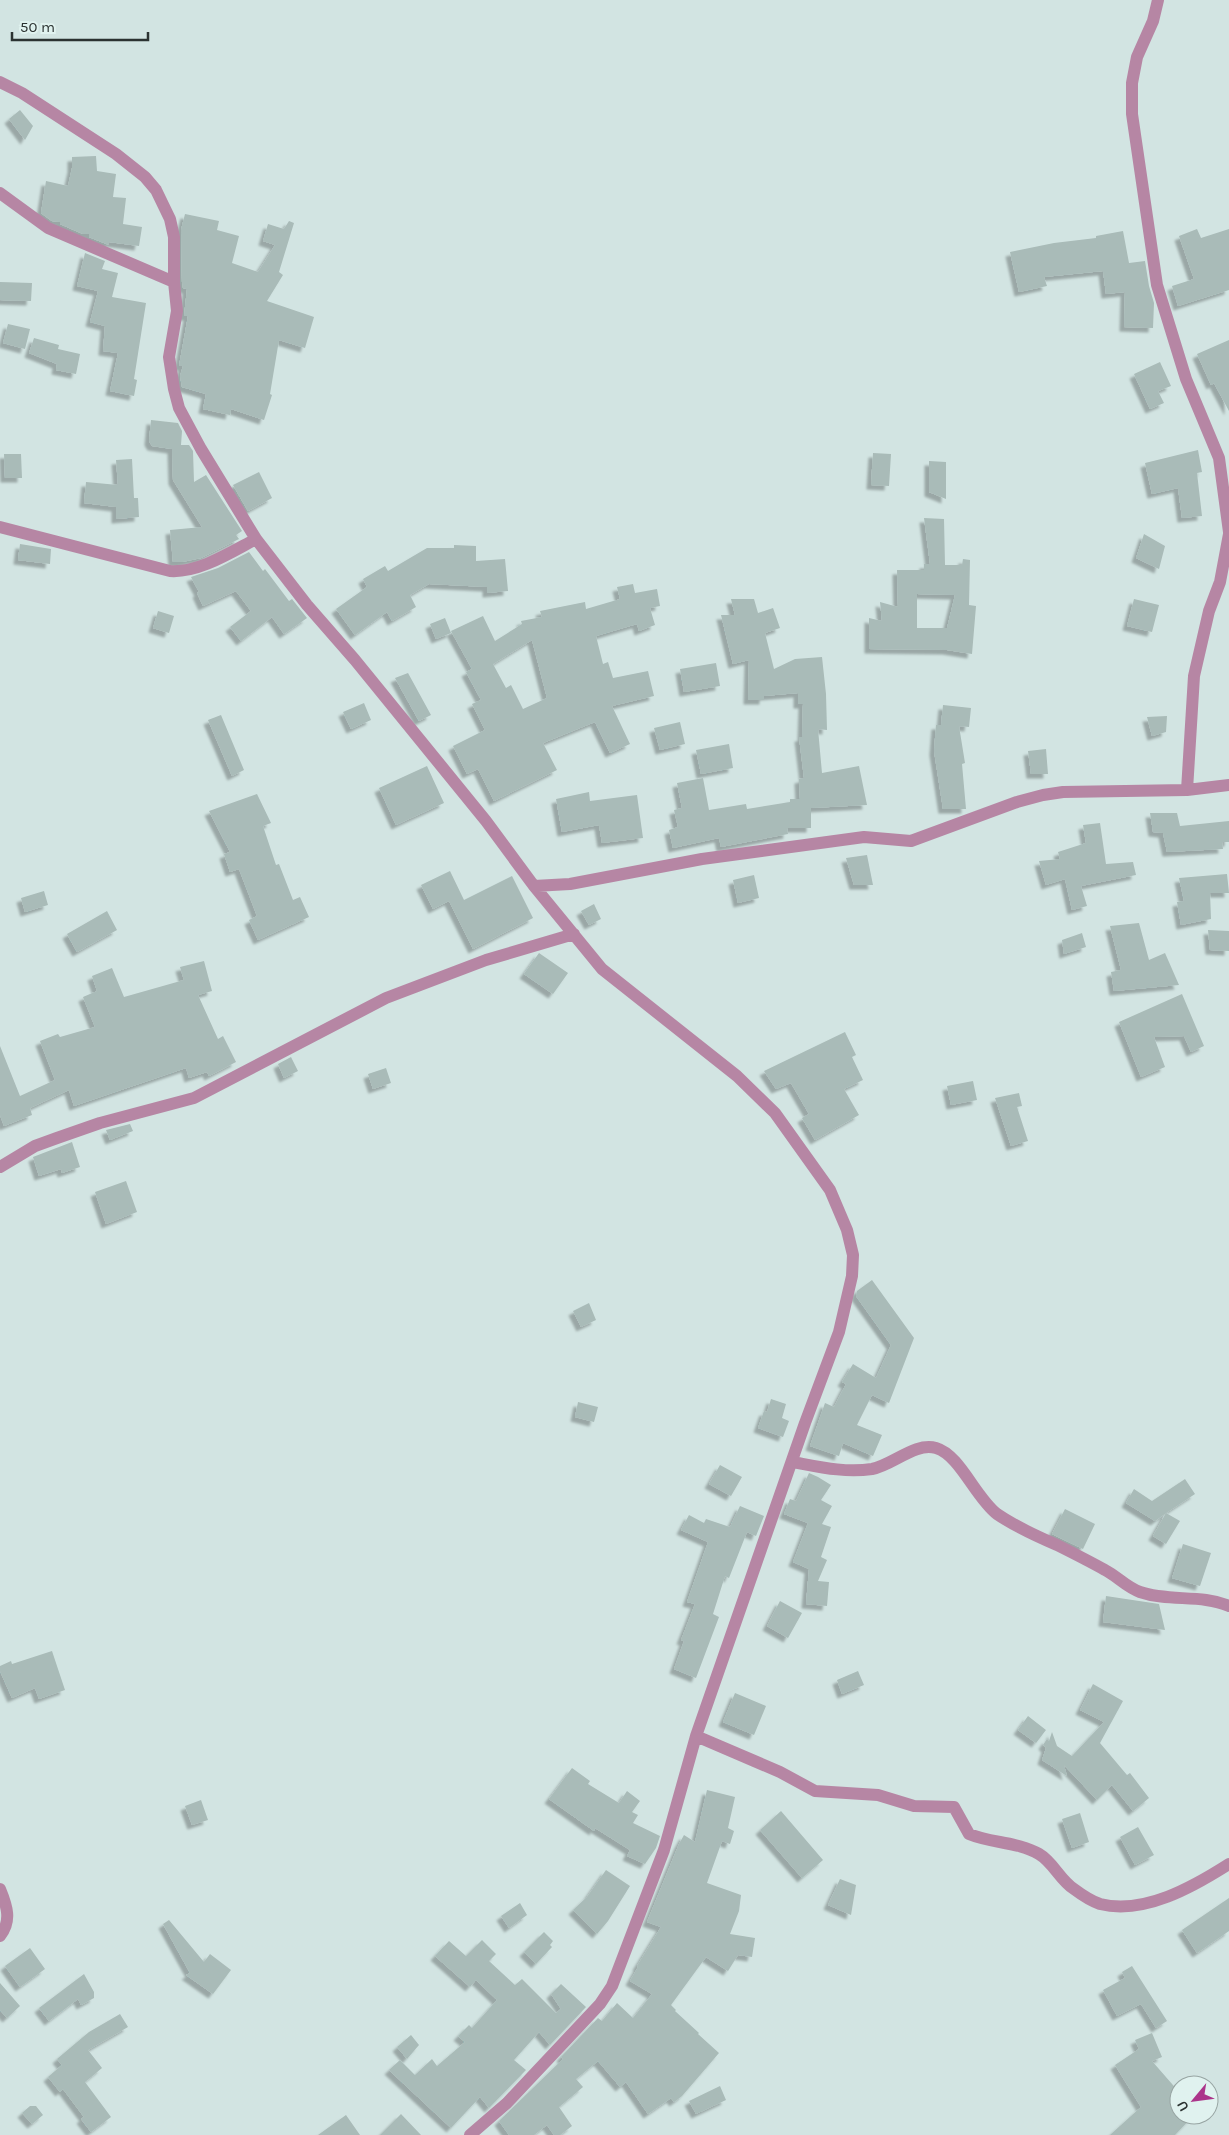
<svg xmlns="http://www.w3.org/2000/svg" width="1229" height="2135" font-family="Karla,sans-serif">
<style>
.building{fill:#a9bbb8;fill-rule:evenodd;filter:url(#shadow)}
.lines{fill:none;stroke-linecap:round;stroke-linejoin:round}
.street{stroke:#b686a4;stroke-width:12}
</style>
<defs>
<filter id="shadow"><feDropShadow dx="-4.5" dy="4.5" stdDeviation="1" flood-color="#0004"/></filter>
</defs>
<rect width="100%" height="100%" fill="#d2e4e2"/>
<path class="building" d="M20 110 33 126 25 140 9 119Z
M96 156 97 171 116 174 113 197 126 198 123 224 142 227 139 246 109 242V245L89 237V234H83L60 224V222L52 221 41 213 46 181 68 186 72 168V157Z
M185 214 219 221 217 230 239 236 232 263 258 272 275 245 263 241 268 224 284 229 289 221 294 223 279 272 283 275 267 301 314 317 305 348 279 340 270 394 272 395 264 420 231 409 230 415 203 409 206 394 182 387 180 376 183 366H179L188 316H184L187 289 183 288 182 282 181 230Z
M1197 229 1201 238 1229 229V290L1178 306 1172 286 1194 279 1179 236Z
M1123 231 1129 263 1145 261 1149 286 1154 303 1153 328 1124 327 1125 292 1106 294 1103 271 1044 277 1047 286 1019 292 1010 252 1054 243 1096 238V236Z
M85 253 105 261 102 269 118 273 112 297 146 303 134 379 137 380 134 396 110 391 118 353 103 351 105 326 90 322 98 291 77 286Z
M0 282 32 283 31 301 0 300Z
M8 324 30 329 25 349 3 343Z
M34 338 59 345 58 349 80 354 76 374 56 370 57 364 29 353Z
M1229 340V411L1214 383 1211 385 1197 354Z
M1160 362 1171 386 1158 391 1164 403 1150 409 1134 374Z
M151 420 178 423 182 431 181 445H189L193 451 194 482 206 475 242 531 236 535 239 539 201 558 182 562H173L170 530 202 527 173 480 172 449 152 446 149 441Z
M1198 450 1202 472 1197 473 1202 516 1182 518 1178 488 1152 494 1145 463Z
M873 453 891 454 889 486 871 485Z
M4 454H21L22 478H5Z
M132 459 134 498H138L139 517 116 519V507L84 503 86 482 118 485 116 460Z
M929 461 946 462V499L929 492Z
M259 472 272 498 248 511 233 485Z
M924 518 944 519 945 565H962L963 559 970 560 969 605 976 606 972 654 947 650 869 649V618L882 621 880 602 898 607 897 570H924V564H930ZM917 594 955 595 947 628H917Z
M1144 534 1165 546 1159 569 1136 558Z
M20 544 51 549 50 564 18 560Z
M454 545 476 546V561L505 559 508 591 487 593V587L429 584 410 595 416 607 392 621 387 612 355 635 336 609 367 587 363 579 385 566 388 571 427 548H454Z
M249 552 263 571 265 569 289 601 292 599 307 618 284 634 272 617 241 641 230 627 251 611 236 591 203 606 197 593 199 592 191 577 218 568Z
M633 584 635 593 657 589 660 606 650 608 655 625 639 631 637 624 596 636 603 664 608 662 613 678 648 671 654 696 612 706 630 744 610 753 595 722 543 743 557 770 494 801 478 769 467 774 453 746 485 730 472 704 481 700 466 672 472 669 451 631 483 616 495 641 522 624 521 621 542 617 540 611 585 602 586 609 620 599 617 587ZM532 640 547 698 523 709 511 685 506 688 493 664Z
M731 599H754L758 613 773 608 780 628 765 633 774 669 795 659 822 657 826 694 827 730 818 729 822 773 859 766 867 805 811 808V828H787L788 834 721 847 719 838 673 848 669 830 678 827 674 810 682 808 677 783 703 778 709 810 746 804 747 809 790 802V799H800L799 779 804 778 799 737H802L803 704H798V693L764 696V700H748L749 660 733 664 721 615H735Z
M1134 599 1159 605 1152 632 1127 626Z
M158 611 174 616 169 633 153 628Z
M445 618 451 633 436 639 430 624Z
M716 663 720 686 684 692 680 669Z
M408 673 431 715 419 721 395 678Z
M364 703 371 720 351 729 343 712Z
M943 705 971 708 969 727 959 726 965 763 962 764 966 809H943L934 751 936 725H941Z
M221 715 244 770 232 776 208 720Z
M1167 716 1166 732 1152 736 1147 717Z
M680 722 685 744 660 750 654 728Z
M729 744 733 768 701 774 696 750Z
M1046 749 1048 774H1031L1028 751Z
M427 766 444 803 396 825 379 788Z
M589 792 590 801 637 795 643 838 602 843 599 825 562 832 556 799Z
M257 794 271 823 263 826 276 865 279 864 293 900 300 897 309 917 258 940 249 920 257 916 239 869 230 872 224 854 230 852 209 811Z
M1150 813H1177L1180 826 1229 821V842H1222L1223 849 1167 852 1163 833 1153 832Z
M1100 823 1106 864 1133 862 1136 875 1081 886 1087 906 1072 910 1065 879 1046 885 1039 861 1060 859 1058 852 1086 843 1083 825Z
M867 855 873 885H854L846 858Z
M450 871 464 900 512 876 533 918 473 949 449 901 433 909 421 885Z
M1227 874 1229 893H1210L1211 919 1181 925 1177 902 1184 901 1179 878Z
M754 875 759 898 738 903 733 880Z
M44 891 48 905 25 912 21 898Z
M594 904 601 919 589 925 581 911Z
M107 911 117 930 77 952 67 934Z
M1139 923 1149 960 1165 953 1179 985 1114 991 1111 972 1121 970 1110 926Z
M1208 930 1229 931V951L1210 950Z
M1082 933 1086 947 1064 954 1062 940Z
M539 953 568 973 553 994 524 974Z
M204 961 212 991 198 995 218 1039 223 1036 236 1062 209 1076 207 1072 189 1078 186 1068 74 1106 69 1090 30 1108 32 1115 4 1126 0 1115V1046L20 1096 55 1080 40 1041 58 1034 60 1037 95 1027 83 997 97 991 92 976 112 968 124 997 184 980 180 967Z
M1182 994 1204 1046 1191 1052 1184 1036 1154 1037 1165 1067 1141 1077 1119 1022Z
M845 1032 856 1055 852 1057 863 1080 844 1089 859 1115 815 1140 802 1118 809 1114 791 1083 776 1089 764 1071Z
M291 1057 298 1071 284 1078 278 1064Z
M386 1068 391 1083 373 1089 368 1074Z
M973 1081 977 1100 951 1105 947 1086Z
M1019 1093 1022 1106 1017 1107 1028 1141 1011 1146 995 1098Z
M130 1124 133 1131 110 1140 106 1130Z
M72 1142 80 1167 62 1173 61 1169 39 1176 33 1157Z
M126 1181 137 1212 106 1224 95 1192Z
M872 1280 914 1338 889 1403 872 1395 857 1425 882 1435 873 1456 843 1443 839 1456 810 1446 825 1403 834 1407 846 1384 842 1382 853 1364 876 1378 891 1345 856 1296 857 1291Z
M589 1303 596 1320 581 1327 573 1311Z
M771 1399 786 1404 782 1418 789 1421 783 1437 758 1428 764 1411 767 1412Z
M578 1402 598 1407 594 1422 575 1417Z
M720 1465 742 1477 731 1496 709 1484Z
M809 1473 818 1477 831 1485 821 1500 832 1506 822 1524 831 1527 821 1557 827 1560 818 1581 829 1582 827 1606 806 1604 809 1569 793 1562 808 1523 784 1514 790 1499 796 1501Z
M1185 1479 1195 1494 1166 1513 1180 1521 1166 1544 1153 1536 1166 1513 1155 1521 1126 1503 1134 1489 1152 1501Z
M740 1506 764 1516 756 1536 747 1532 729 1578 725 1576 713 1614 719 1617 696 1678 674 1669 684 1641 681 1640 695 1604 687 1602 708 1542 681 1530 689 1515 704 1523 706 1519 730 1527Z
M1065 1509 1095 1524 1083 1549 1052 1534Z
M1183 1544 1211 1553 1200 1586 1172 1578Z
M1106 1596 1159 1604 1165 1630 1103 1622Z
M780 1601 802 1613 788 1638 767 1626Z
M52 1651 65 1690 39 1699 35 1688 12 1698 0 1671V1666L11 1661 12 1664Z
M858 1671 864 1685 842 1694 837 1680Z
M1093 1684 1123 1701 1100 1743 1127 1775 1130 1773 1149 1798 1133 1811 1112 1785 1097 1800 1064 1765 1067 1776 1042 1760 1046 1748 1043 1745 1047 1739 1049 1741 1052 1732 1057 1746 1072 1756 1104 1722 1080 1710Z
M735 1693 766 1706 754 1735 723 1722Z
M1028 1716 1046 1730 1036 1743 1018 1730Z
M572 1768 590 1781 588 1784 619 1803 627 1791 640 1801 632 1812 638 1815 633 1823 660 1836 656 1848 645 1864 627 1856 630 1850 595 1828 594 1831 549 1799Z
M707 1790 735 1797 728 1828 734 1831 730 1844 722 1841 707 1883 741 1895 739 1911 730 1934 755 1938 752 1957 738 1955 728 1971 706 1957 671 2005 676 2010 675 2011 699 2033 698 2034 719 2053 682 2096 674 2102 671 2098 648 2114 626 2082 620 2087 598 2061 576 2079 583 2087 559 2107 572 2126 560 2135H554L547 2125 534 2135H509L499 2121 563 2059 561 2057 598 2018 602 2021 617 2003 633 2018 652 1994 630 1981 638 1967 637 1966 661 1927 647 1922 679 1844 684 1835 695 1842Z
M201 1800 208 1820 192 1825 185 1806Z
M781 1811 823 1860 802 1878 760 1830Z
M1080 1813 1089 1842 1072 1848 1062 1819Z
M1138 1827 1154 1855 1135 1865 1120 1837Z
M606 1870 630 1886 608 1921 597 1934 573 1910 587 1897Z
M840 1879 856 1885 851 1915 828 1905Z
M1229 1898V1931L1197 1953 1182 1930Z
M520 1903 527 1915 509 1928 501 1916Z
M169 1920 204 1962 210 1954 231 1970 213 1994 186 1975 190 1973 163 1924Z
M544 1932 553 1941 550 1945 552 1947 536 1964 524 1952Z
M482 1940 496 1954 489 1961 515 1985 522 1979 556 2013 561 2009 551 1994 561 1984 586 2007 550 2045 539 2032 514 2060 526 2070 489 2108 480 2097 451 2128 389 2070 400 2060 415 2075 432 2059 437 2066 465 2042 458 2036 469 2025 472 2028 497 2000 476 1980 470 1987 435 1956 449 1941 466 1956Z
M30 1948 45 1969 20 1987 5 1966Z
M1132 1966 1167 2021 1156 2028 1141 2004 1117 2016 1103 1990 1125 1978 1122 1972Z
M84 1974 94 1992V1998L81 2005 78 1999 49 2021 39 2008Z
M0 1983 20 2006 7 2018 0 2010Z
M120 2014 128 2027 88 2050 102 2068 85 2082 111 2117 91 2132 81 2119 84 2117 63 2089 60 2092 48 2077 62 2065 57 2059 89 2032Z
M1152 2033 1162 2057 1152 2061 1179 2092V2115H1194L1175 2135H1110L1141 2107 1115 2065 1139 2049 1135 2040Z
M411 2035 419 2045 407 2059 397 2047Z
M720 2086 726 2100 696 2114 689 2101Z
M30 2106H36L43 2115 32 2124 22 2113Z
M401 2114 421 2135H380Z
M346 2115 360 2135H318Z"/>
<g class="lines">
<path class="street" d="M1158 0 1153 21 1137 57 1132 83V114L1157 285 1186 379 1219 458 1229 532
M0 82 22 93 116 154 145 177 156 190 170 219 174 237V282L177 311 169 357 174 389 179 408 201 449 256 539 307 605 355 660 486 821 534 886 602 969 737 1076 775 1113 830 1190 847 1230 853 1255 852 1276 839 1332 805 1423 696 1736 664 1850 612 1986 600 2004 507 2103 470 2135
M0 193 48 228 174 282
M0 527 170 571C199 573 231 552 256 539
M1187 790 1194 676 1209 611 1220 582 1229 534
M534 886 570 884 702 859 864 837 911 841 1017 802 1043 795 1063 792 1187 790 1229 785
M0 1167 35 1146 57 1138 100 1123 194 1098 386 998 486 960 574 934
M793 1462C820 1467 845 1473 872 1469 893 1465 915 1442 936 1448 960 1455 975 1497 997 1514 1016 1527 1036 1536 1057 1545 1073 1553 1089 1561 1105 1570 1117 1576 1126 1587 1140 1592 1169 1602 1201 1594 1229 1606
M696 1736 780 1772 815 1791 878 1795 914 1806 954 1807 969 1834C990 1843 1019 1842 1039 1854 1053 1862 1060 1880 1074 1889 1082 1895 1091 1901 1100 1904 1144 1915 1193 1887 1229 1864
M0 1889C7 1906 12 1921 0 1936"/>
</g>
<g transform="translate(1194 2100) rotate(241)"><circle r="24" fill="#e0f2ef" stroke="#98a5a3"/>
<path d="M0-4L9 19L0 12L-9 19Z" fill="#ab348a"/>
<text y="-8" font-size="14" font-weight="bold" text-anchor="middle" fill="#2b3231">U</text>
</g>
<path d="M12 32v8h136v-8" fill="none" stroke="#2b3231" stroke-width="2.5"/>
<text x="20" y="32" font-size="15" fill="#2b3231" stroke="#e0f2ef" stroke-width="4" paint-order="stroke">50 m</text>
</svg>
